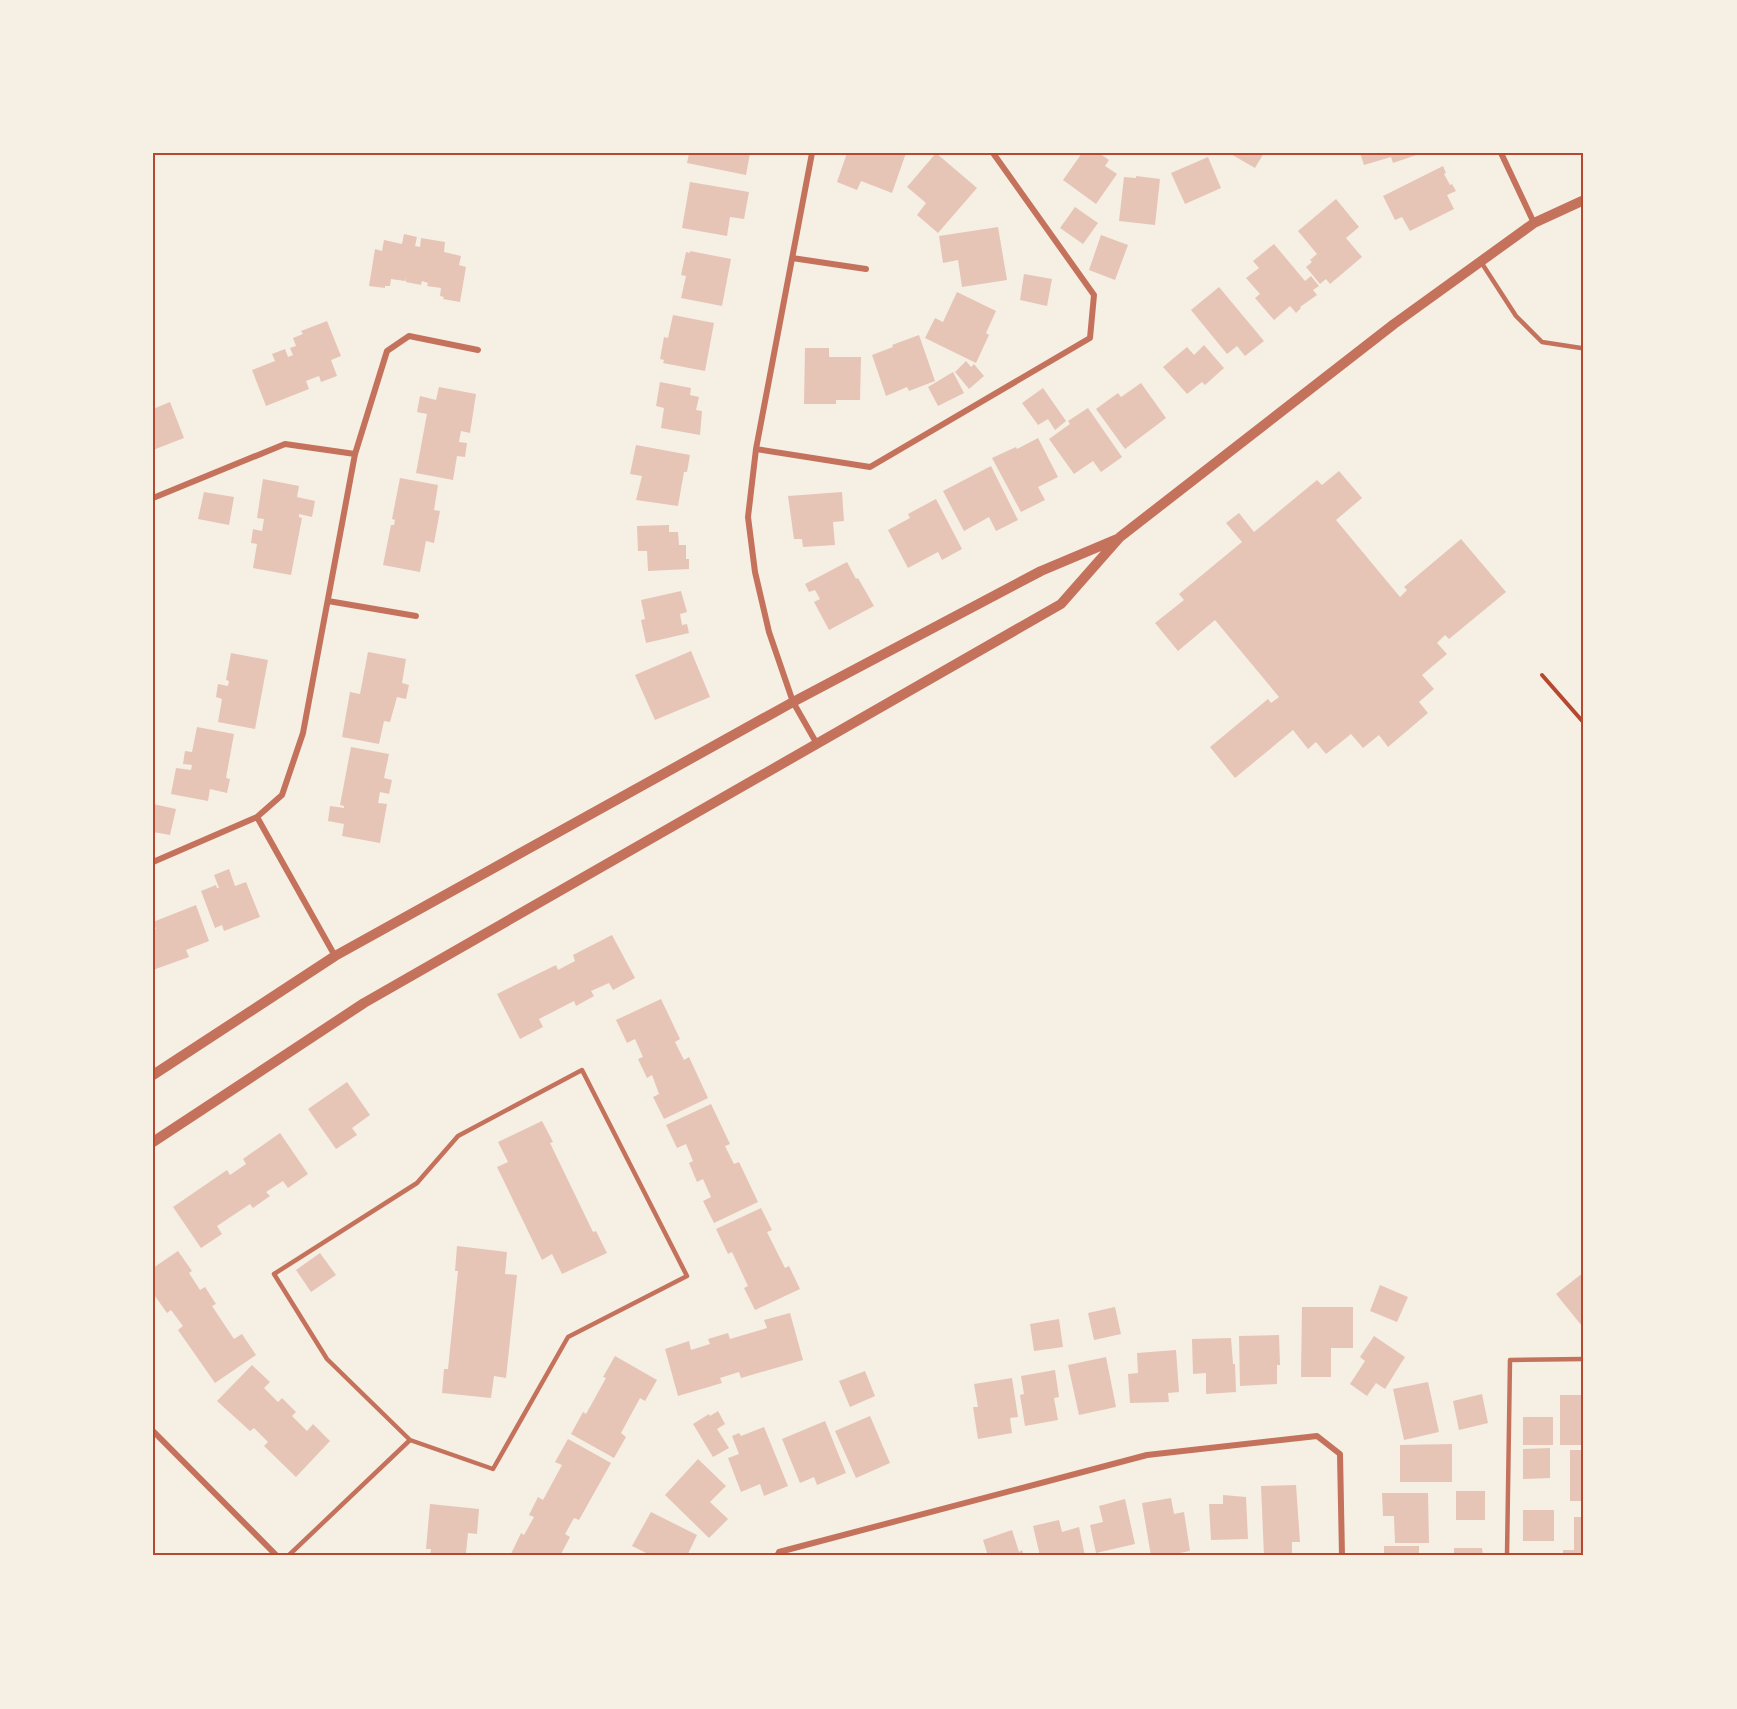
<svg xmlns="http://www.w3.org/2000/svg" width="1737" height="1709" font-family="Mulish,sans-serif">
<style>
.building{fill:#e6c5b7}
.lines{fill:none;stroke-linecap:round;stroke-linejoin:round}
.path{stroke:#b5482f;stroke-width:4}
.service{stroke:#c5725c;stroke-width:4.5}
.minor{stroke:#c5725c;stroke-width:6}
.tertiary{stroke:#c5725c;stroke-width:10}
.neatline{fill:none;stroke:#b5482f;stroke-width:2}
</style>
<rect width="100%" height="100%" fill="#f6efe4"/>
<path class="building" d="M689 153H750L746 175 687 163Z
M847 153H906L892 193 861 181 857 190 837 182Z
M936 153 977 188 938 233 917 215 926 203 907 187Z
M1082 153H1099L1109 160 1105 166 1117 174 1096 204 1063 180Z
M1229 153H1264L1255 168Z
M1360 153H1422L1393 163 1391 157 1364 165Z
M1208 157 1221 188 1185 204 1171 173Z
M1443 166 1446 173 1444 174 1450 185 1452 184 1456 191 1447 195 1454 209 1410 231 1402 217 1395 220 1383 196Z
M1136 176 1160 179 1155 225 1119 221 1124 177 1136 178Z
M690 182 749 192 744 219 730 217 727 236 682 228Z
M1336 199 1359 227 1346 238 1362 257 1330 284 1326 279 1320 284 1306 267 1312 262 1310 260 1317 254 1298 231Z
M1075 207 1098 223 1083 244 1060 228Z
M998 227 1007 280 962 287 958 260 943 263 939 236Z
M404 234 417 237 415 246 420 247 421 238 445 242 444 252 461 256 459 265 466 267 460 302 443 299 444 297 440 296 441 288 427 286 428 283 422 281 421 285 406 282 405 278V281L391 279 390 286H385V288L369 286 375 249 382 251 384 240 402 244Z
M1101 235 1128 245 1115 280 1089 270Z
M1274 244 1305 281 1311 276 1319 286 1313 290 1317 295 1300 307 1301 308 1296 313 1290 306 1274 320 1255 298 1260 294 1246 278 1259 268 1253 261Z
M690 251 731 259 722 306 681 298 686 276 681 275 686 252 690 253Z
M1024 274 1052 279 1047 306 1020 300Z
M1219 287 1264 341 1245 356 1237 346 1227 354 1191 310Z
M957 292 996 311 986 333 989 335 976 363 925 338 935 318 943 322Z
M673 315 714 323 705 371 663 363 664 360 660 359 664 337 668 338Z
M327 321 341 356 331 360 337 376 321 382 319 376 306 381 309 389 266 406 252 370 275 361 272 354 285 349 288 357 293 355 290 348 296 346 293 338 303 334 301 331Z
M919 335 935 381 909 391 907 387 886 396 872 355 893 347 892 345Z
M1204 345 1224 368 1205 385 1202 382 1187 394 1163 367 1187 347 1194 355Z
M805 348H829V357H861L860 400H836V404H804Z
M966 361 971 367 974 364 984 376 969 389 955 372Z
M953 372 964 393 938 406 928 387Z
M660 382 691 388 690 395 699 397 696 410 702 411 700 435 661 428 664 408 656 406Z
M1141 383 1166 418 1125 449 1096 409 1118 393 1121 397Z
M439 387 476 394 470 433 461 431 459 442 467 443 465 457 457 456 453 480 416 473 427 414 417 412 420 396 436 400Z
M1043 388 1066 421 1055 430 1048 419 1038 425 1022 403Z
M170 402 184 438 153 450V409Z
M1088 408 1122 457 1101 472 1093 461 1074 474 1049 439 1070 424 1068 421Z
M1038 438 1058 477 1038 487 1045 500 1021 512 992 458 1016 447 1017 449Z
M636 445 690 455 687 472H684L678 506 636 500 642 476 630 474Z
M991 466 1018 520 996 531 989 517 964 531 943 491Z
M1339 471 1362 498 1336 520 1400 597 1407 590 1404 587 1461 539 1506 592 1449 639 1445 635 1437 643 1447 654 1422 675 1434 689 1419 702 1428 713 1388 747 1379 735 1363 748 1351 734 1326 754 1316 742 1308 749 1293 730 1235 778 1210 747 1268 699 1271 703 1279 697 1215 620 1178 651 1155 623 1184 600 1179 594 1242 542 1226 523 1239 513 1254 532 1317 480 1322 485Z
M400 478 438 485 434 510 440 511 434 543 426 541 420 572 383 565 391 525H394L395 520 392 519Z
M263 479 299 486 297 497 315 501 312 517 299 514V517L302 518 291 575 253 568 257 544 251 543 253 529 262 531 264 519 257 518Z
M204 492 234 497 229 525 198 519Z
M842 492 844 521 833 522 835 545 803 547 802 539H794L788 496Z
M936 499 962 549 942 560 938 552 908 568 888 530 910 518 908 514Z
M669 525V532H678L679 545H686V559H689V569L648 571 647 551H638L637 526Z
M847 562 856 579 858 578 874 606 829 630 814 602 820 599 815 590 809 592 805 584Z
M681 591 687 612 680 614 682 625 687 624 689 633 646 643 641 620 645 619 641 600Z
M691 651 710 697 655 720 635 675Z
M368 652 406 659 402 683 409 685 406 699 397 697 390 722 384 721 379 744 342 737 350 692 360 694Z
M231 653 268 660 255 729 218 722 222 699 216 697 218 684 228 686 229 681 226 680Z
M197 727 234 734 226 778 230 779 227 793 210 789 208 801 171 794 176 768 191 770 192 765 183 764 185 751 192 752Z
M351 747 389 754 384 778 392 780 389 794 380 792 378 803 387 804 380 843 342 836 344 824 328 821 330 806 344 808V806L340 805Z
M153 804 176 809 170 835 153 832Z
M229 869 235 886 246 882 260 917 224 931 222 925 215 928 201 891 216 885 217 888H219L214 875Z
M196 905 209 941 186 950 189 957 153 970V930L156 929 153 922Z
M612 935 635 978 613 990 609 983 591 991 594 996 576 1006 574 1001 539 1019 543 1027 520 1039 497 994 556 965 558 970 575 961 573 955Z
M661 999 680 1039 675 1042 684 1060 689 1057 708 1098 664 1119 653 1097 659 1094 652 1075 647 1078 638 1059 643 1057 635 1039 627 1043 616 1020Z
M347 1082 370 1115 352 1128 357 1135 336 1149 308 1109Z
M711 1104 730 1144 725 1146 734 1164 739 1162 758 1202 714 1223 703 1201 711 1197 703 1179 697 1182 689 1163 693 1161 686 1144 677 1148 666 1125Z
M542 1121 553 1142 550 1143 593 1232 596 1231 607 1253 562 1274 552 1254 542 1260 497 1167 508 1162 498 1142Z
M280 1133 308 1174 288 1188 283 1181 266 1192 270 1196 253 1208 250 1204 217 1226 222 1234 201 1248 173 1207 227 1170 230 1175 246 1164 243 1159Z
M761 1208 772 1230 767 1232 785 1268 789 1266 800 1289 755 1310 744 1288 748 1286 732 1252 728 1254 716 1229Z
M457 1246 507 1252 505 1274 517 1275 506 1378 494 1376 491 1398 442 1393 444 1369H448L458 1271H455Z
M178 1251 192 1271 189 1273 200 1290 205 1287 216 1304 212 1306 234 1339 242 1334 256 1355 215 1383 178 1330 183 1326 171 1310 167 1313 155 1296 153 1298V1268Z
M320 1253 336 1275 311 1292 296 1270Z
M1584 1272V1324L1582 1326 1556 1294Z
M1380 1285 1408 1297 1397 1322 1370 1311Z
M1115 1307 1121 1334 1094 1340 1088 1313Z
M1302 1307H1353V1348H1331V1377H1301Z
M790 1313 803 1360 741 1378 739 1372 720 1378 722 1383 678 1396 665 1349 689 1341 691 1350 710 1344 708 1339 728 1333 730 1339 767 1328 764 1320Z
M1059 1319 1063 1347 1034 1351 1030 1324Z
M1279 1335 1280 1365H1277V1384L1240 1386 1239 1336Z
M1374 1336 1405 1357 1385 1389 1376 1383 1367 1396 1350 1384 1365 1361 1360 1357Z
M1231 1338 1233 1364H1235L1236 1392 1206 1394V1373L1193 1374 1192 1339Z
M1176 1350 1179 1392 1168 1393 1169 1402 1130 1403 1128 1374 1138 1373 1137 1353Z
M615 1356 657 1380 645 1401 640 1398 621 1433 626 1437 614 1458 571 1434 583 1412 586 1414 606 1378 603 1377Z
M1106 1357 1116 1407 1079 1415 1068 1365Z
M252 1365 270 1382 264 1388 278 1402 282 1398 296 1412 292 1416 307 1431 313 1424 330 1441 296 1477 264 1446 268 1442 254 1428 250 1431 217 1401Z
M1055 1370 1059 1397 1054 1398 1058 1420 1025 1426 1020 1395 1024 1394 1021 1376Z
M865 1371 875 1396 850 1407 839 1381Z
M1012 1378 1018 1417 1010 1418 1012 1433 978 1439 973 1407H978L974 1384Z
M1428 1382 1439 1432 1404 1440 1393 1389Z
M1482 1394 1488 1423 1459 1430 1453 1401Z
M1560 1395H1584V1445H1560Z
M718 1411 725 1424 717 1429 729 1448 713 1457 693 1424 709 1414 710 1416Z
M870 1416 890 1463 856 1478 835 1431Z
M1523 1417H1553V1445H1523Z
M825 1421 846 1473 817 1485 814 1477 800 1483 782 1439Z
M764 1427 788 1486 764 1496 760 1484 741 1492 728 1458 739 1454 732 1436 739 1433 741 1436Z
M568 1439 611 1463 579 1520 574 1518 565 1534 570 1537 560 1556H510L521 1533 524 1535 534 1517 529 1515 538 1497 543 1500 562 1465 555 1462Z
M1452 1444V1482H1400V1445Z
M1550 1448V1478L1523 1479V1449Z
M1570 1450H1584V1501H1570Z
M698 1459 726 1486 710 1502 728 1519 709 1538 665 1495Z
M1296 1485 1300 1542H1292V1556H1264L1261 1486Z
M1456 1491H1485V1520H1456Z
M1382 1493H1428L1429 1543H1395L1394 1516H1383Z
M1223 1495 1246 1497 1248 1539 1211 1540 1209 1504H1223Z
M1171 1498 1174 1514 1184 1512 1190 1551 1165 1556H1151L1142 1503Z
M1125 1499 1135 1544 1096 1553 1090 1525 1103 1522 1099 1506Z
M430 1504 479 1509 477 1534 468 1533 466 1553 471 1554V1556H430L431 1549H426Z
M1523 1510H1554V1541H1523Z
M651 1512 697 1535 687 1556 680 1553 678 1556H652L632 1546Z
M1574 1517H1584V1556H1563V1550H1574Z
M1059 1520 1062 1532 1079 1527 1085 1556H1040L1033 1526Z
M1012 1530 1019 1552 1022 1550 1024 1556H988L983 1540Z
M1384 1546H1419V1556H1384Z
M1454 1548H1482L1483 1556H1454Z"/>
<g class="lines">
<path class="path" d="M1542 675 1584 723"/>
<path class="service" d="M1481 262 1516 316 1542 342 1581 348 1584 346
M582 1070 687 1276 568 1337 493 1469 410 1440 327 1359 274 1274 417 1183 458 1136Z
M288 1556 410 1440
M1507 1556 1510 1360 1584 1359"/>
<path class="minor" d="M812 153 756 449 748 517 755 572 769 632 793 702 817 744
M1501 153 1534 223
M792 258 866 269
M756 449 870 467 1090 338 1094 295 993 153
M153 498 285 444 355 454
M328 601 416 616
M257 817 335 956
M153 862 257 817 282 795 303 733 355 454 387 351 409 336 478 350
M153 1431 277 1556
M777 1556 779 1552 1147 1455 1317 1436 1340 1454 1342 1556"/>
<path class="tertiary" d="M153 1075 335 956 793 702 1041 571 1117 539
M153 1142 364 1003 1061 604 1120 537 1394 324 1534 223 1584 200"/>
</g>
<rect width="1737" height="1709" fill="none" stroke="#f6efe4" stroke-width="309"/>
<rect x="154" y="154" width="1428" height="1400" class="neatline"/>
</svg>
